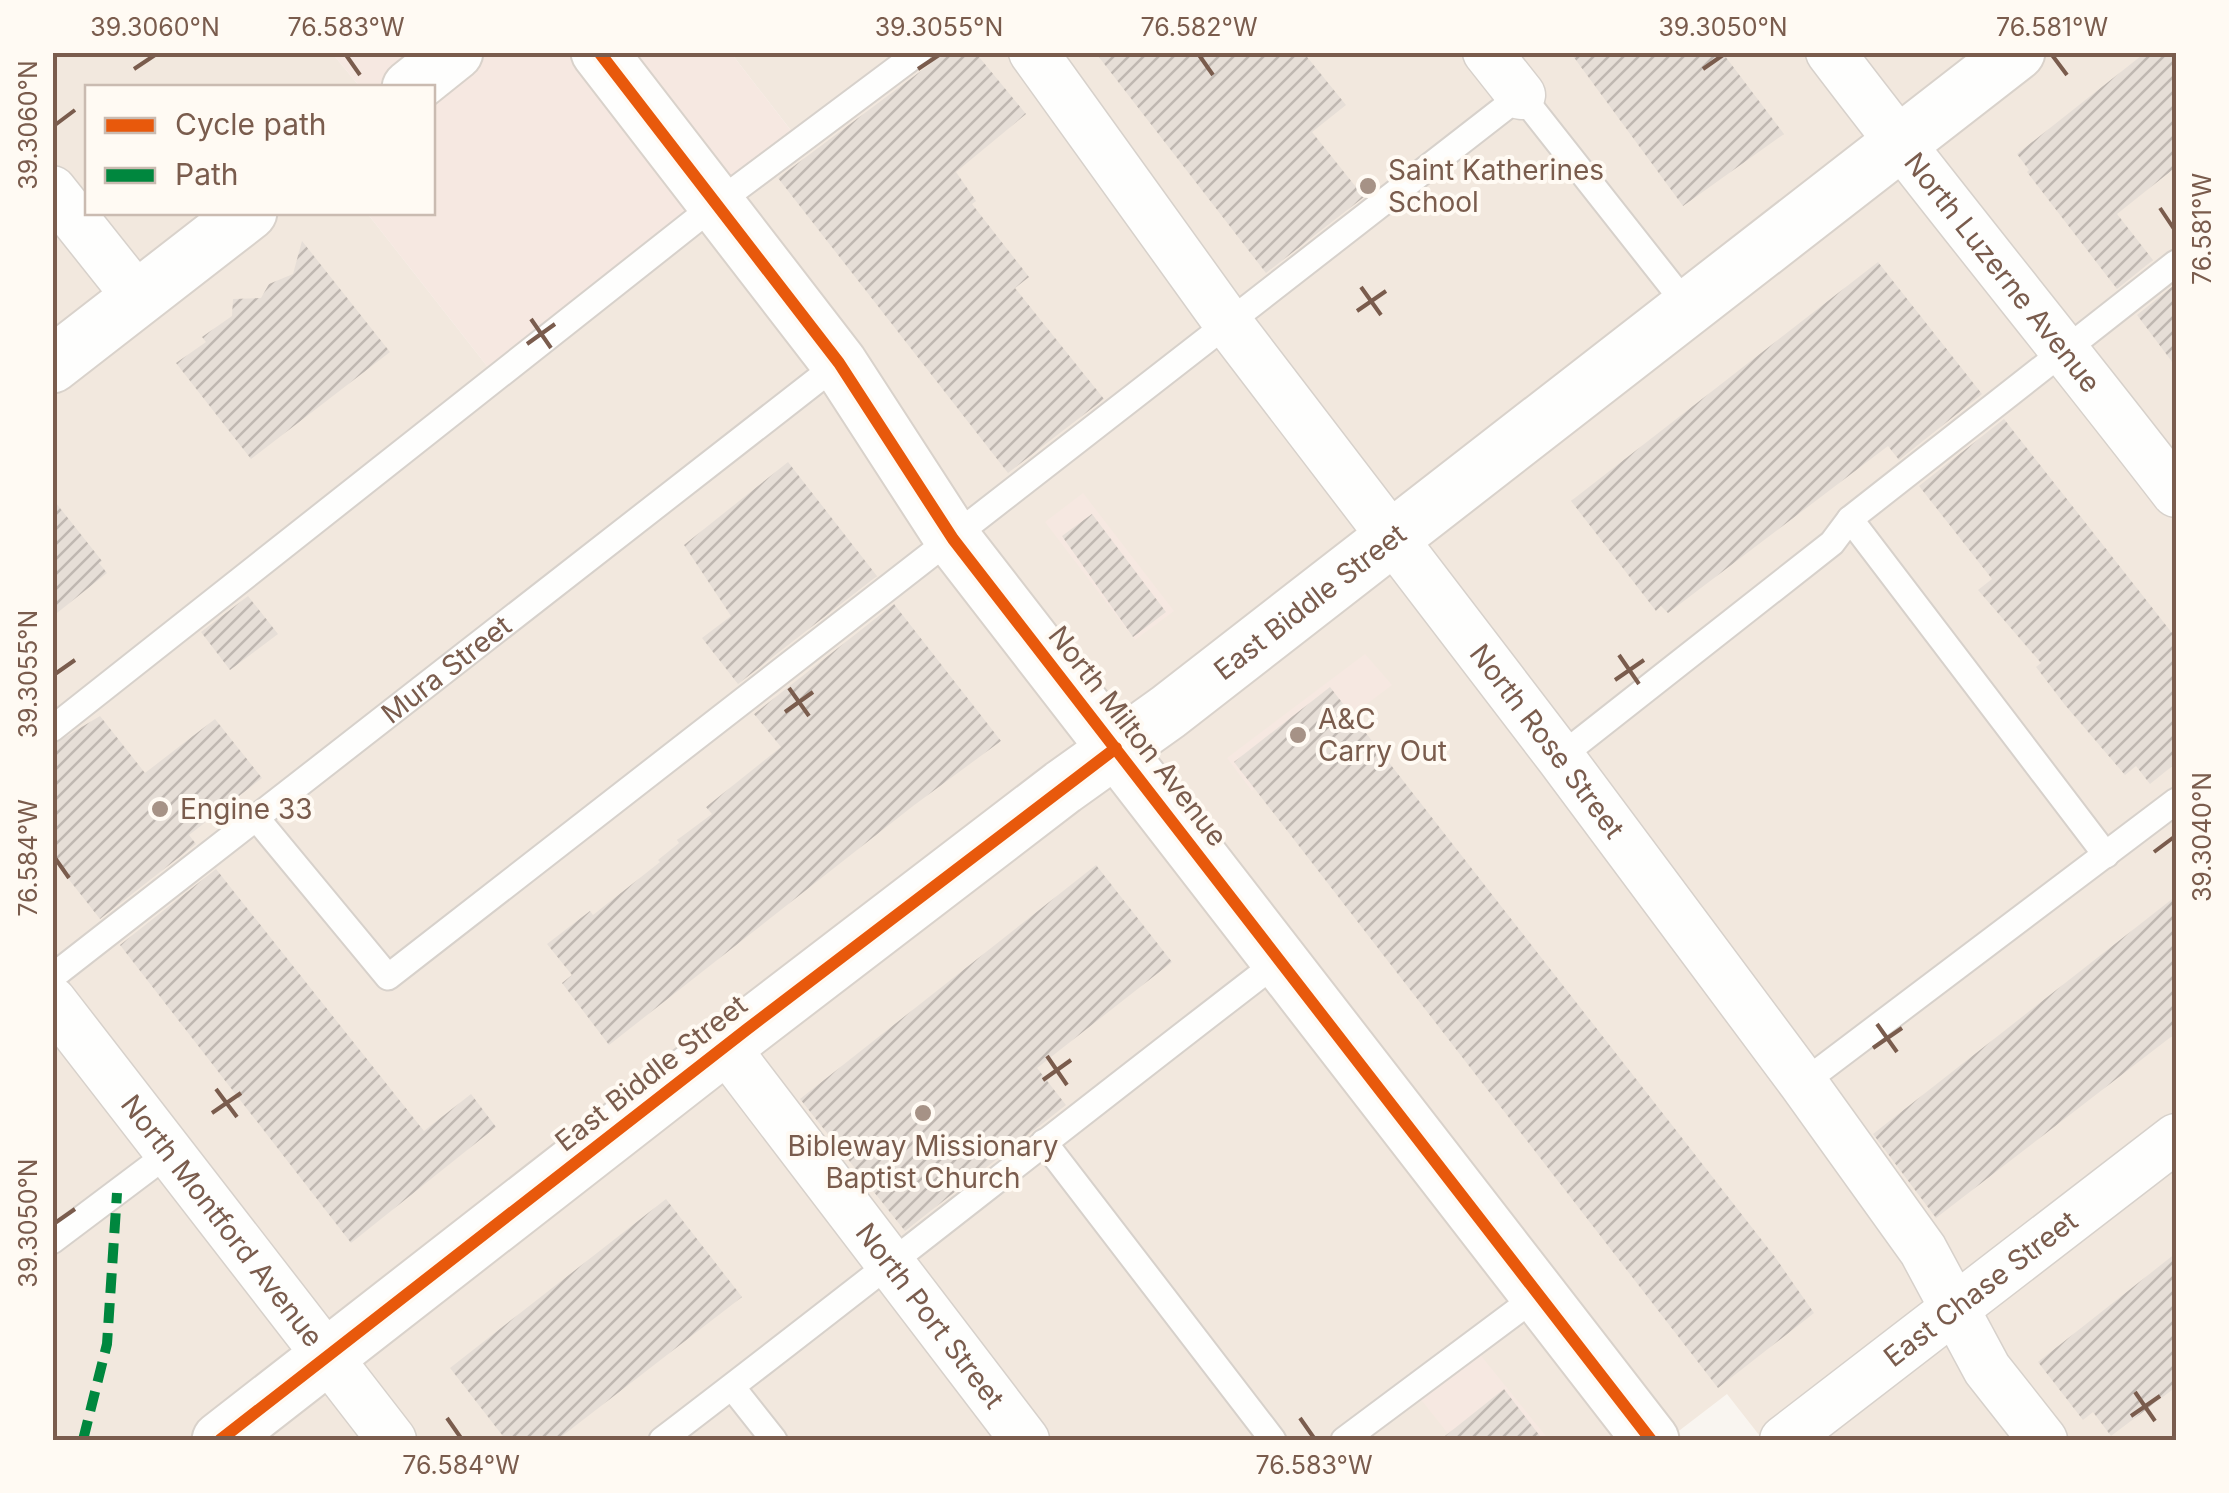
<svg xmlns="http://www.w3.org/2000/svg" width="2229" height="1493" font-family="Inter,sans-serif">
<style>
.residential{fill:#f2e8de}
.commercial{fill:#f6e8e1}
.building{fill:url(#building-hatch)}
.lines{fill:none;stroke-linecap:round;stroke-linejoin:round}
.lane-casing{stroke:#d7d1cb;stroke-width:29}
.street-casing{stroke:#d7d1cb;stroke-width:51}
.secondary-casing{stroke:#d9d2cb;stroke-width:59}
.lane{stroke:#fefefd;stroke-width:25}
.street{stroke:#fefefd;stroke-width:48}
.secondary{stroke:#fefefd;stroke-width:55}
.quiet{stroke:#00873e;stroke-width:10;stroke-dasharray:20 10;stroke-linecap:butt}
.cycleway-casing{stroke:#fffaf3;stroke-width:19}
.cycleway{stroke:#e8590c;stroke-width:12}
.ticks{fill:none;stroke:#7a5c4d;stroke-width:4}
.poi-dot{fill:#a69286;stroke:#fffaf3;stroke-width:4}
.labels{text-anchor:middle;dominant-baseline:central;stroke-width:8;stroke-linejoin:round;paint-order:stroke}
.poi-label{font-size:28px;fill:#7a5c4d;stroke:#fffaf3;text-anchor:start}
.street-label{font-size:28px;fill:#7a5c4d;stroke:#fffaf3}
.neatline{fill:none;stroke:#7a5c4d;stroke-width:4}
.ticks-label{font-size:25px;text-anchor:middle;fill:#7a5c4d}
</style>
<defs>
<pattern id="building-hatch" width="6" height="6" patternUnits="userSpaceOnUse" patternTransform="scale(2.5)"><rect width="6" height="6" fill="#e6ded7"/><path d="M-1 1l2-2M0 6l6-6M5 7l2-2" fill="none" stroke="#bfb7b1"/></pattern>
</defs>
<rect width="100%" height="100%" fill="#f9f5f0"/>
<path class="residential" d="M52 53H332L360 87 88 88V212L367 213 498 380 796 137 731 53H2176V1440H1763L1727 1394 1667 1440H53Z"/>
<path class="commercial" d="M332 53H731L799 141 498 380 367 213 432 212V88L360 87Z
M1083 493 1174 611 1135 640 1045 522Z
M1365 654 1392 685 1252 791 1227 758Z
M1478 1352 1549 1440H1453L1419 1397Z"/>
<path class="building" d="M939 52H975L1026 114 956 172 976 201 972 204 1029 277 1015 288 1104 399 1008 473 778 178 929 65Z
M1095 52H1303L1346 105 1312 132 1364 197 1266 273Z
M1570 52H1722L1784 134 1683 206Z
M2146 52H2176V167L2117 214 2153 260 2117 289 2027 172 2029 170 2017 154Z
M302 241 390 352 251 459 176 363 206 342 202 337 232 316 233 299 261 298 269 284 293 274Z
M1878 262 1982 394 1899 460 1888 446 1668 613 1661 606 1656 611 1571 501Z
M2173 286 2176 291V367L2137 315Z
M2004 419 2176 638V763L2150 784 2136 766 2125 775 2065 705 2036 667 2041 663 1978 590 1992 579 1919 486Z
M788 462 877 576 738 684 702 638 731 616 684 545Z
M52 498 102 561 99 563 107 573 52 617Z
M1092 514 1166 612 1133 637 1062 536Z
M248 596 278 634 230 670 201 632Z
M894 604 1001 741 913 806 609 1045 562 983 572 975 547 944 590 911 593 915 660 862 658 860 679 843 677 840 712 814 706 807 781 747 754 714Z
M1330 687 1775 1257 1814 1313 1718 1388 1234 762Z
M100 716 145 773 215 719 262 778 189 835 196 844 100 919 52 858V745Z
M1096 865 1172 962 1037 1068 1066 1105 905 1231 800 1099Z
M216 869 424 1131 471 1094 496 1127 351 1243 120 945Z
M2176 896V1033L1936 1218 1873 1134Z
M666 1199 742 1297 557 1440H506L450 1368Z
M2176 1253V1387L2111 1436 2093 1412 2083 1420 2038 1362Z
M1504 1389 1543 1440H1440Z"/>
<g class="lines">
<defs>
<g id="lane">
<path d="M1850 519 2106 855"/>
<path d="M52 729 716 204 919 52"/>
<path d="M1560 757 1832 543 1850 519 2176 263"/>
<path d="M258 820 388 977 1521 95 1689 308"/>
<path id="s1" d="M52 977 839 363"/>
<path d="M1803 1083 2176 801"/>
<path d="M1044 1142 1273 1440"/>
<path d="M52 1241 169 1153"/>
<path d="M732 1387 774 1440"/>
<path d="M662 1440C869 1282 1073 1119 1280 960"/>
<path d="M1344 1440 1537 1296"/>
</g>
<g id="street">
<path id="s2" d="M1033 52 1228 323 1560 757 1803 1083 1923 1250 1987 1369 2043 1440"/>
<path d="M1487 52 1521 95"/>
<path id="s3" d="M1830 52C1943 201 2062 345 2176 493"/>
<path d="M52 190 138 298"/>
<path id="s4" d="M52 1001 392 1440"/>
<path id="s5" d="M725 1047 1025 1440"/>
<path id="s6" d="M1784 1440 2176 1138"/>
</g>
<g id="secondary">
<path d="M599 52 839 363 953 539 1651 1440"/>
<path d="M410 88 455 52"/>
<path d="M52 365 249 212"/>
<path id="s7" d="M220 1440 746 1030 1063 787 1168 712 2017 52"/>
</g>
</defs>
<use href="#lane" class="lane-casing"/>
<use href="#street" class="street-casing"/>
<use href="#secondary" class="secondary-casing"/>
<use href="#lane" class="lane"/>
<use href="#street" class="street"/>
<use href="#secondary" class="secondary"/>
<path class="quiet" d="M83 1440 107 1344 117 1193"/>
<defs>
<path id="cycleway" d="M599 52 839 363 953 539 1651 1440
M220 1440 746 1030 1116 748"/>
</defs>
<use href="#cycleway" class="cycleway-casing"/>
<use href="#cycleway" class="cycleway"/>
</g>
<path class="ticks" d="M346 55 360 75M1199 55 1213 75M2052 55 2067 75M134 69 155 55M918 69 939 55M1703 69 1723 55M55 125 75 110M2160 208 2174 229M1361 287 1381 315M1357 311 1386 291M531 319 551 348M527 344 555 324M1619 655 1639 684M55 674 75 660M1615 680 1644 660M789 688 809 716M785 712 813 692M2154 852 2174 837M55 858 69 878M1877 1024 1897 1052M1873 1048 1902 1028M1047 1056 1067 1085M1043 1080 1071 1060M216 1089 237 1117M212 1113 241 1093M55 1223 75 1209M2135 1392 2155 1421M2131 1416 2160 1396M447 1418 461 1438M1300 1418 1314 1438"/>
<g class="poi-dot">
<circle cx="1368" cy="186" r="10"/>
<circle cx="1298" cy="735" r="10"/>
<circle cx="160" cy="809" r="10"/>
<circle cx="923" cy="1113" r="10"/>
</g>
<g class="labels">
<g class="poi-label">
<text x="1388" y="170">Saint Katherines<tspan x="1388" dy="32">School</tspan></text>
<text x="1318" y="719">A&amp;C<tspan x="1318" dy="32">Carry Out</tspan></text>
<text x="180" y="809">Engine 33</text>
<text x="923" y="1146" text-anchor="middle">Bibleway Missionary<tspan x="923" dy="32">Baptist Church</tspan></text>
</g>
<g class="street-label">
<text stroke="none"><textPath href="#s3" startOffset="280">North Luzerne Avenue</textPath></text>
<text stroke="none"><textPath href="#s7" startOffset="1375">East Biddle Street</textPath></text>
<text stroke="none"><textPath href="#s1" startOffset="500">Mura Street</textPath></text>
<text transform="translate(1138 736) rotate(52)">North Milton Avenue</text>
<text stroke="none"><textPath href="#s2" startOffset="860">North Rose Street</textPath></text>
<text transform="translate(651 1073) rotate(-38)">East Biddle Street</text>
<text stroke="none"><textPath href="#s4" startOffset="278">North Montford Avenue</textPath></text>
<text stroke="none"><textPath href="#s6" startOffset="248">East Chase Street</textPath></text>
<text stroke="none"><textPath href="#s5" startOffset="338">North Port Street</textPath></text>
</g>
</g>
<rect width="2229" height="1493" fill="none" stroke="#fffaf3" stroke-width="110"/>
<rect x="85" y="85" width="350" height="130" fill="#fffaf3" stroke="#cabbb1" stroke-width="2.5"/>
<rect x="105" y="118" width="50" height="15" fill="#e8590c" stroke="#cabbb1" stroke-width="2.5"/>
<text x="175" y="135" font-size="30" fill="#7a5c4d">Cycle path</text>
<rect x="105" y="168" width="50" height="15" fill="#00873e" stroke="#cabbb1" stroke-width="2.5"/>
<text x="175" y="185" font-size="30" fill="#7a5c4d">Path</text>
<rect x="55" y="55" width="2119" height="1383" class="neatline"/>
<g class="ticks-label">
<text x="155" y="36">39.3060°N</text>
<text x="346" y="36">76.583°W</text>
<text x="939" y="36">39.3055°N</text>
<text x="1199" y="36">76.582°W</text>
<text x="1723" y="36">39.3050°N</text>
<text x="2052" y="36">76.581°W</text>
<text transform="translate(28 125) rotate(-90)" y="9">39.3060°N</text>
<text transform="translate(2202 229) rotate(-90)" y="9">76.581°W</text>
<text transform="translate(28 674) rotate(-90)" y="9">39.3055°N</text>
<text transform="translate(2202 837) rotate(-90)" y="9">39.3040°N</text>
<text transform="translate(28 858) rotate(-90)" y="9">76.584°W</text>
<text transform="translate(28 1223) rotate(-90)" y="9">39.3050°N</text>
<text x="461" y="1474">76.584°W</text>
<text x="1314" y="1474">76.583°W</text>
</g>
</svg>
